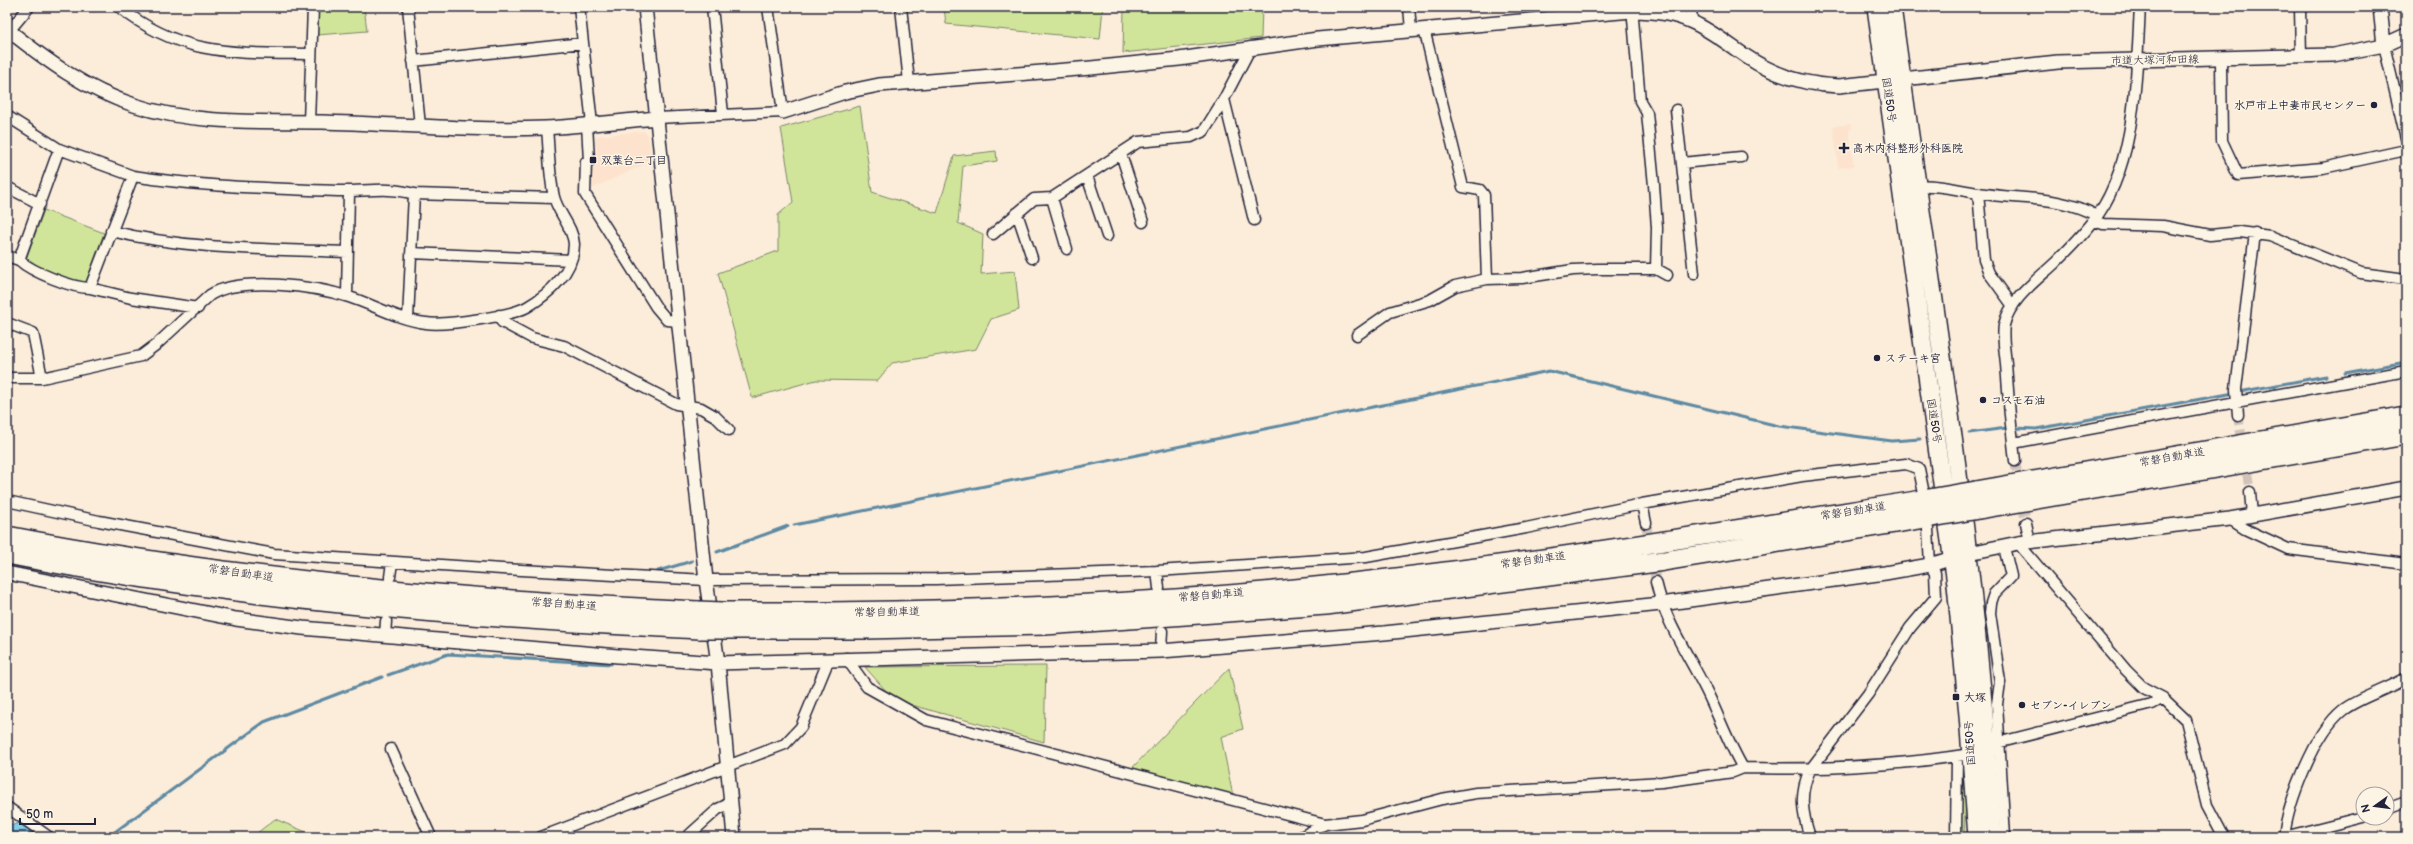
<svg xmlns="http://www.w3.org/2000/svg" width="2413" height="844" font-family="'Balsamiq Sans','Klee One',sans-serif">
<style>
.built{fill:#fde3cd}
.green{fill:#d1e59a;stroke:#7a846a}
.water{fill:#85cde6;stroke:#5d89a2}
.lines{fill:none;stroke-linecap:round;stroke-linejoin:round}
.stream{stroke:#5d89a2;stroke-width:3}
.minor-tunnel{stroke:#d0c4ba;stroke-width:10;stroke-dasharray:10 5;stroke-linecap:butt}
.minor-casing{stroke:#22223b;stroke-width:13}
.tertiary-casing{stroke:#22223b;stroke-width:16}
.trunk-casing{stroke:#22223b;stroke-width:20}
.motorway-casing{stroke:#22223b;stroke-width:22}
.minor{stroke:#fcf5e5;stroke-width:10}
.tertiary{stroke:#fcf5e5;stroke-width:13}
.trunk{stroke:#fcf5e5;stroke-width:17}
.motorway{stroke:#fcf5e5;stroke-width:19}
.motorway-bridge-casing{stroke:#22223b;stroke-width:22;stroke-linecap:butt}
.motorway-bridge{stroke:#fcf5e5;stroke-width:19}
.poi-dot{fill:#22223b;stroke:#fcf5e5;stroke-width:1.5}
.labels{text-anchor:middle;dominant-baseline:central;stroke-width:3;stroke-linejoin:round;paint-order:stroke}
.street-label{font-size:11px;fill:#22223b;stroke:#fcf5e5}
.poi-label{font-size:11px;font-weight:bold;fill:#22223b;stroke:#fcf5e5;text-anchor:start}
</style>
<rect width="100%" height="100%" fill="#fcedda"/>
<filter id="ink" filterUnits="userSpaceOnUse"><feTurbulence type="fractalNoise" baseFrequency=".025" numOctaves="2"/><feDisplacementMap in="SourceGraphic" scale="8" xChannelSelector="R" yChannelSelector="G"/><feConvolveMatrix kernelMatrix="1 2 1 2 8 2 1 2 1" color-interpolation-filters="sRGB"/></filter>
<g filter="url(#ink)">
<path class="built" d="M1851 124 1852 129 1849 130 1854 166 1838 168 1833 126Z
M644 131 648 135 652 161 587 191V163L597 162 596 136Z"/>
<path class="green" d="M317 7H364L367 31 317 35Z
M944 7H1103L1100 39 946 24Z
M1124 7H1262L1261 38 1123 53Z
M860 106 872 192 937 213 954 156 996 151 997 161 963 166 958 223 983 234 981 274 1015 271 1019 310 991 319 976 349 892 363 877 381 816 380 752 398 718 273 778 251V215L793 202 781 128Z
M44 210 104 233 85 285 25 262Z
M1046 666 1044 742 894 700 865 667Z
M1229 668 1243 729 1221 737 1233 796 1132 768Z
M1962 765H1965L1966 794 1964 837H1961Z
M275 819 306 832 310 837H252Z"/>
<path class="water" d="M8 822 13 825 19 823 38 837H7Z"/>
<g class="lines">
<path class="stream" d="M2345 373 2406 362
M2239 392 2326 376
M2016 428 2036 429 2234 393
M1969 433 2007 428
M794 525 1549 371 1779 426 1892 441 1920 439
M717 552 788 526
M657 574 658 571 692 561
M388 675 448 654 611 664 613 660
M108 837 264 722 382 677"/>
<path class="minor-tunnel" d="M2238 415 2250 492
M2015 461 2026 523
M1646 523 1656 582"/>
<defs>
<path id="minor" d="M119 7C182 57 235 53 311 54
M408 7 420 126
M579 7 592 124
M712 7 723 114
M901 7 909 82
M1409 7 1411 30
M1632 7 1640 101 1647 113 1654 185 1657 228 1656 269
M1691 7 1692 22
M2300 7 2301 57
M1424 29 1463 187 1480 190 1484 195 1487 279
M9 31 29 7
M2384 45 2406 138
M1251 47 1224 99 1254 220
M413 61 583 43
M2221 62 2222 141 2238 175 2323 168 2406 150
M1676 110 1694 274
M7 116 59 149 19 260 7 256
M657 118 783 112 768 7
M309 122 313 7
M587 124 589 161 586 162 585 194 656 307 667 320 679 321
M59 149 133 176
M1121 154 1143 222
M1682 163 1741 157
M1087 176 1107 236
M1917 186C1938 184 1957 190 1978 193 2018 200 2061 195 2097 216
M7 187 40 204
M1978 193 1984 260 1989 273 2013 306
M1052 198 1067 249
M1017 213 1032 258
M2093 221 2103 224 2163 226 2210 235 2240 232 2270 236 2361 273 2406 279
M111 231C188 250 268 249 348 252
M993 234 1034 199 1052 198 1138 142 1191 137 1204 131 1224 99
M411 253 571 260
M19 260C32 272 72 288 90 288
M347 296 349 192
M198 308 131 298 90 288 133 176C201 187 269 188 338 191 362 192 390 186 414 194
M499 315 502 322 532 338 564 346 676 404 701 408 715 416 729 430
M408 319 414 194 554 198
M7 323 33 333 42 378
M1357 335 1390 312 1430 300 1455 286 1487 279 1522 278 1573 270 1598 269H1656L1667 275
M7 378H42L141 356 157 344 210 295C240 276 315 286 349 297 374 305 399 320 426 323 445 326 511 316 527 307 549 294 574 272 574 244 573 227 558 213 554 197 549 175 549 150 547 128
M2238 415 2236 389 2255 233
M2013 443 2406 371
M2015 461C2011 429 2008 397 2006 364 2005 352 2002 337 2004 325 2010 299 2037 280 2055 263 2068 250 2081 237 2092 223 2137 167 2136 75 2140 7
M2250 492 2252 515
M7 501 99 521 274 554 502 569 706 580 936 579 1157 571 1366 557 1526 528 1642 504 1802 476 1906 464 1919 469 1923 489
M1642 504 1646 523
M2230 519 2245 529 2288 549 2406 564
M2026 523 2030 542
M2018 543 2126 670 2144 688 2163 698 2186 720 2207 805 2224 837
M2004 547 2011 576 1994 594 1991 603 1990 613 2000 682 1997 704 2005 837
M1157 571 1159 588
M390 577 392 562
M1656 582C1665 622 1688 654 1706 690 1719 716 1728 743 1743 768 1820 770 1895 766 1971 754
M385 636 386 621
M1161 651 1162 631
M846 658 867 687 926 720 1325 824 1362 820 1442 799 1476 793 1662 782 1733 772 1743 768
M1993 744 2152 704 2163 698
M391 749 431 837
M7 807 49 837
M2387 809 2406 802
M541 837 785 744 801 727 829 659
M687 837 718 809 731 803
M1301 837 1325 824
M1810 837C1802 813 1799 793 1810 770L1868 694 1910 628 1936 597 1935 573 1930 565 1928 529
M1956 837 1957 756
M2284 837C2288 802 2315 732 2343 710 2360 697 2387 690 2406 678
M2284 837 2363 817"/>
<path id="tertiary" d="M645 7 706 580 718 663 734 837
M2380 7 2384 45
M7 29C47 61 85 89 134 105 193 125 260 121 322 122 396 124 471 131 545 128 583 126 620 121 657 118
M783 112 845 92 879 85 1091 68 1179 59 1318 39 1632 11C1653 11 1673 13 1692 22 1712 31 1729 45 1747 57 1774 75 1806 85 1839 86L2058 62 2333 55 2384 45 2406 35
M7 573 236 619 302 628 618 656 718 663 1161 651 1384 633 1661 604 1885 573 1930 565 1969 553 2018 543 2230 519 2406 488"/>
<path id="trunk" d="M1876 7 1956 584 1968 715 1977 837
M1892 7C1929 283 1979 558 1992 837"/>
<path id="motorway" d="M1976 491 2406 416
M1979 509 2406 435
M7 536C235 580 467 600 698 611
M7 554C235 599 468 618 700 629
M722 612C924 613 1125 607 1325 586 1528 565 1728 531 1929 499
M725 629H865L1045 625 1326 605 1664 561 1932 517"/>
</defs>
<use href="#minor" class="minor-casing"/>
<use href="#tertiary" class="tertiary-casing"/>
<use href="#trunk" class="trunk-casing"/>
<use href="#motorway" class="motorway-casing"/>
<use href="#minor" class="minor"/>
<use href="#tertiary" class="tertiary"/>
<use href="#trunk" class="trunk"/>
<use href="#motorway" class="motorway"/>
<defs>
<path id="motorway-bridge" d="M1929 499 1976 491
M1932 517 1979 509
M698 611 722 612
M700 629H725"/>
</defs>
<use href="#motorway-bridge" class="motorway-bridge-casing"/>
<use href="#motorway-bridge" class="motorway-bridge"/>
</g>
</g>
<g class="poi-dot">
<circle cx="2374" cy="105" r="4"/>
<path d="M1842 142h4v4h4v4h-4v4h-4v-4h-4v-4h4z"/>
<rect x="589" y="156" width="8" height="8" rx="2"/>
<circle cx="1877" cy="358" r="4"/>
<circle cx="1983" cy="400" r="4"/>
<rect x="1952" y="693" width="8" height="8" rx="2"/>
<circle cx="2022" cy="705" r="4"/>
</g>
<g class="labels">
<g class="street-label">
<text transform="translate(2155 60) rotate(-1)">市道大塚河和田線</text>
<text transform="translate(1889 100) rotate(82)">国道50号</text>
<text transform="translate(1934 421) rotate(81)">国道50号</text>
<text transform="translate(2172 457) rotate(-10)">常磐自動車道</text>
<text transform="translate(1853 511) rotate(-9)">常磐自動車道</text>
<text transform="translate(1533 560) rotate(-8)">常磐自動車道</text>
<text transform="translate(241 573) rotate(8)">常磐自動車道</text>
<text transform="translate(1211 595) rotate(-5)">常磐自動車道</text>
<text transform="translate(564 604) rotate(4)">常磐自動車道</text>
<text transform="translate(887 612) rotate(-1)">常磐自動車道</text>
<text transform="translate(1970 743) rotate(-94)">国道50号</text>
</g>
<g class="poi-label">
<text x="2366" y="105" text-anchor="end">水戸市上中妻市民センター</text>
<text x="1853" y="148">高木内科整形外科医院</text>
<text x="601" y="160">双葉台二丁目</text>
<text x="1885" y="358">ステーキ宮</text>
<text x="1991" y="400">コスモ石油</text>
<text x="1964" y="697">大塚</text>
<text x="2030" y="705">セブン-イレブン</text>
</g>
</g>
<rect width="2413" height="844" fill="none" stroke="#fcf5e5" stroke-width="24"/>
<rect x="12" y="12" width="2389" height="820" fill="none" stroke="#22223b" stroke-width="1.5" filter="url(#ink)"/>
<g transform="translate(2375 806) rotate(256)"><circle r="19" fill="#fcf5e5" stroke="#a5a1a1"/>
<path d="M0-3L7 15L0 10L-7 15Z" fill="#22223b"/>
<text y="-6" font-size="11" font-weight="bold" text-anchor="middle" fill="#22223b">N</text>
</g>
<path d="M20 818v6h75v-6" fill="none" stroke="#22223b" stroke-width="2"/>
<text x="26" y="818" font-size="12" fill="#22223b" stroke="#fcf5e5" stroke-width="3" paint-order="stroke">50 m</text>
</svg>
